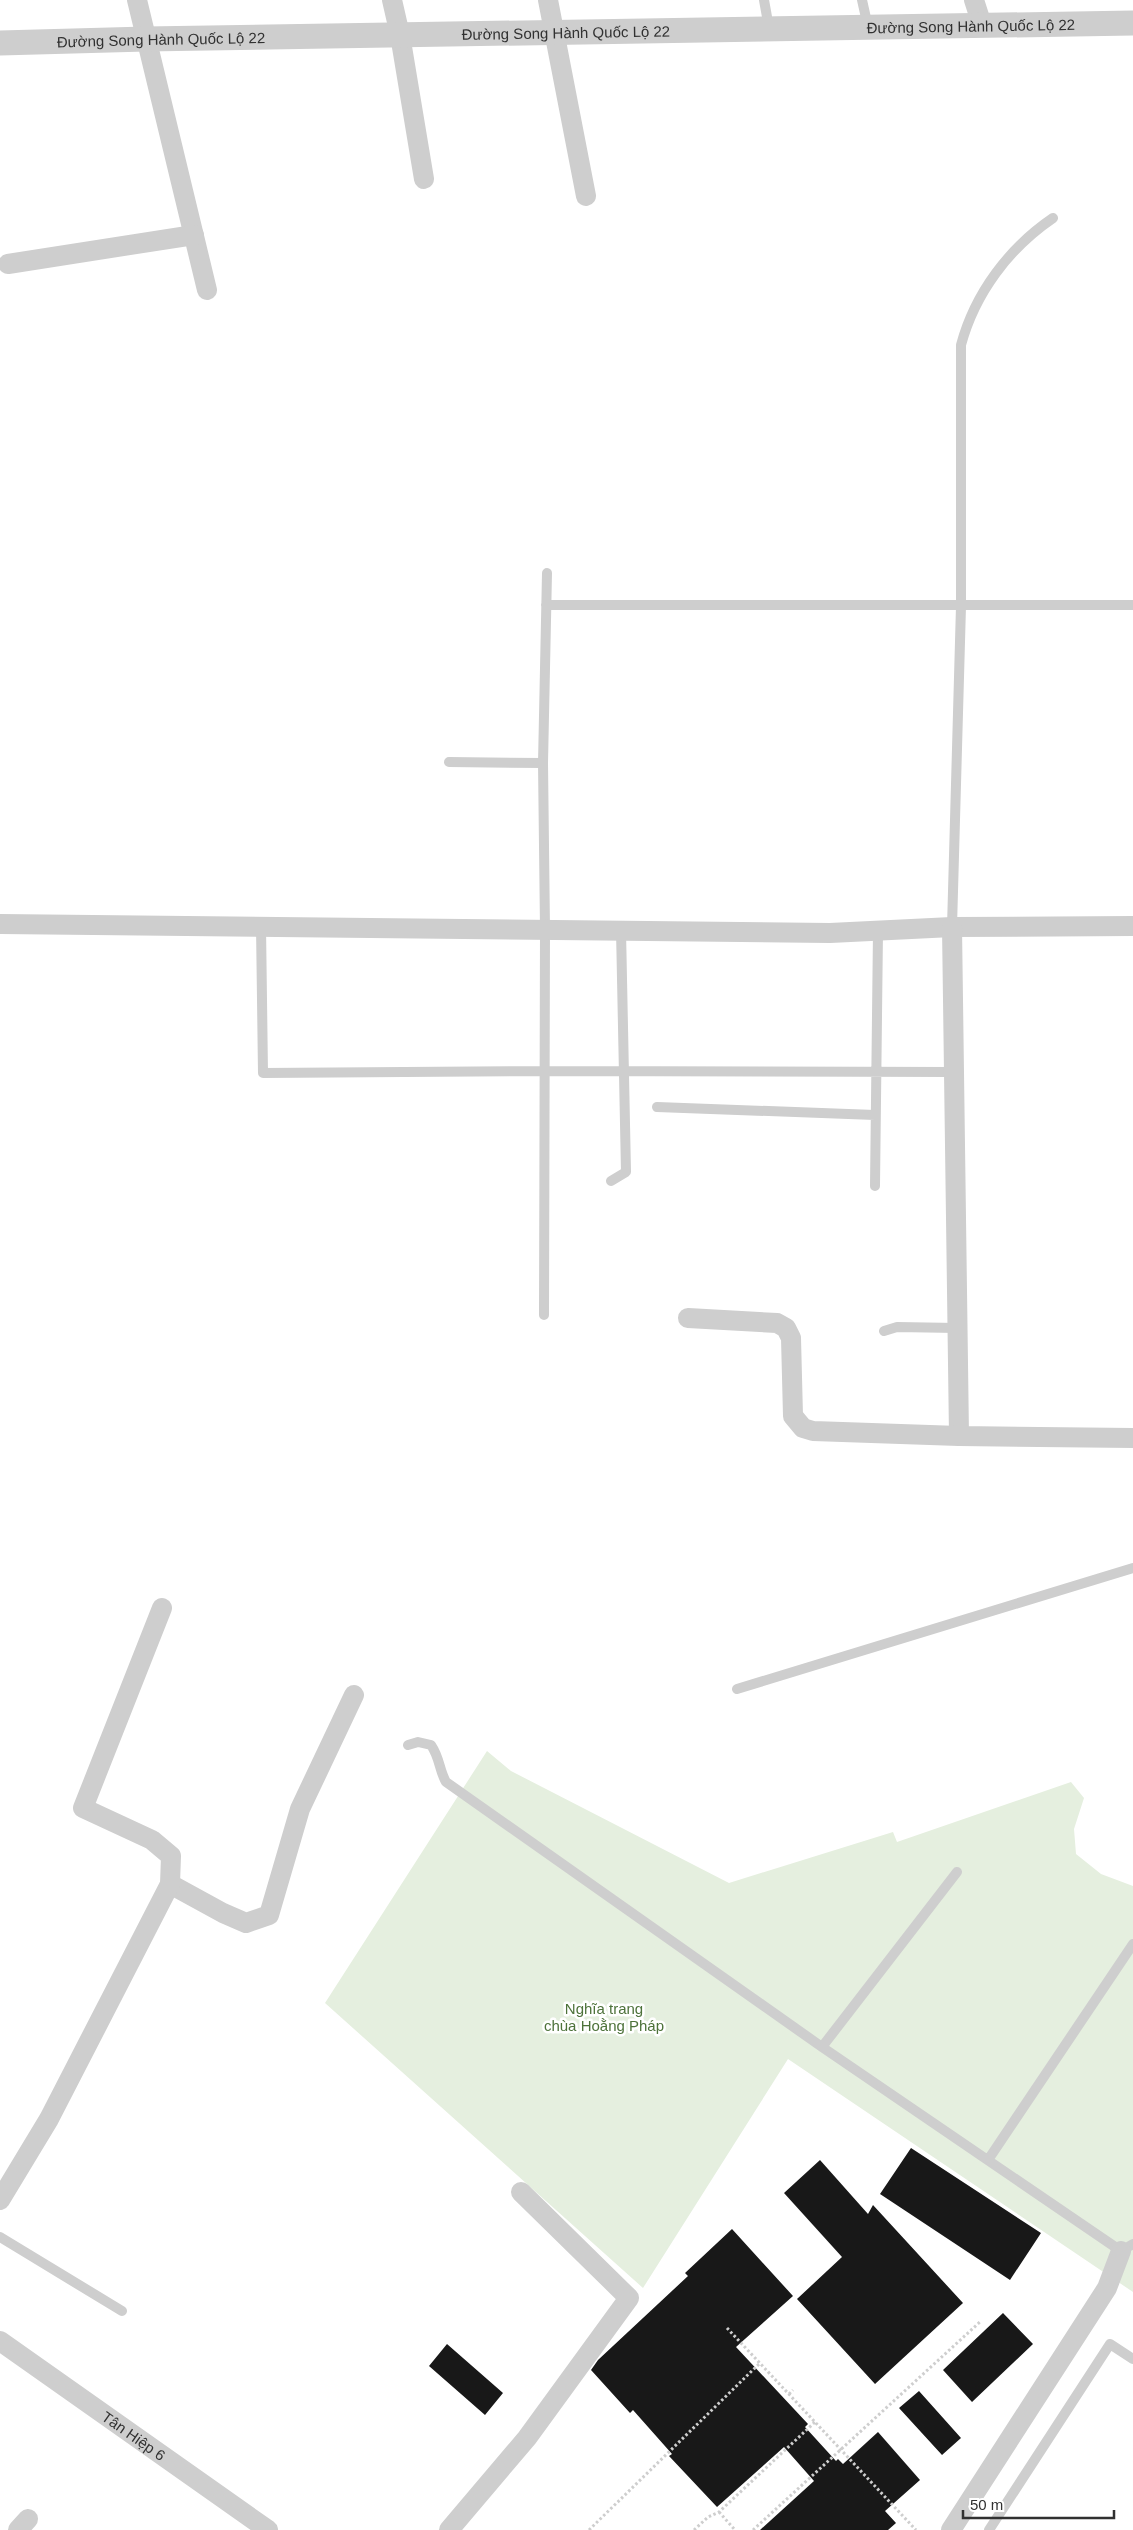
<svg xmlns="http://www.w3.org/2000/svg" width="1133" height="2530" font-family="Arial,sans-serif">
<style>
.green{fill:#e5efdf}
.building{fill:#181818}
.lines{fill:none;stroke-linecap:round;stroke-linejoin:round}
.path{stroke:#cecece;stroke-width:3;stroke-dasharray:2.5 2.5;stroke-linecap:butt}
.service{stroke:#cecece;stroke-width:10}
.minor{stroke:#cecece;stroke-width:20}
.tertiary{stroke:#cecece;stroke-width:25}
.labels{text-anchor:middle;dominant-baseline:central;stroke-width:5;stroke-linejoin:round;paint-order:stroke}
.street-label{font-size:15px;fill:#313131;stroke:#fff}
.park-label{font-size:15px;fill:#4d723a;stroke:#fff}
</style>
<rect width="100%" height="100%" fill="#fff"/>
<path class="green" d="M487 1751 511 1771 729 1883 893 1832 897 1842 1071 1782 1084 1798 1074 1829 1076 1854 1101 1874 1133 1886V2292L788 2059 643 2288 325 2003Z"/>
<path class="building" d="M911 2148 1041 2233 1010 2280 880 2194Z
M820 2160 868 2214 873 2205 963 2303 875 2384 797 2299 842 2257 784 2193Z
M732 2229 793 2296 736 2347 808 2424 805 2427 836 2461 838 2459 843 2464 878 2432 920 2480 885 2511 896 2523 888 2530H760L814 2481 784 2447 717 2507 669 2456 672 2454 633 2410 630 2413 591 2370 598 2360 688 2276 685 2273Z
M1003 2313 1033 2344 972 2402 943 2370Z
M447 2344 503 2393 485 2415 429 2366Z
M919 2391 961 2438 942 2455 899 2408Z"/>
<g class="lines">
<path class="path" d="M727 2328 916 2530
M789 2394 793 2390
M719 2512 735 2530
M589 2530 760 2363
M694 2530 708 2517 719 2512 815 2422
M753 2530 981 2321"/>
<path class="service" d="M764 0 769 28
M862 0 868 27
M546 605H1133
M449 762 543 763
M261 926 263 1073 544 1071 954 1072
M952 927 961 606V345C975 293 1009 248 1053 218
M657 1107 875 1115
M611 1181 626 1172 621 930
M875 1186 878 931
M544 1315 545 929 543 763 547 573
M884 1331 897 1327 957 1328
M737 1689 1133 1568
M408 1745 418 1742 431 1745C440 1758 439 1770 446 1782L822 2047 1121 2251 1133 2244
M822 2047 957 1872
M988 2160 1133 1944
M0 2237 122 2311
M989 2530 1110 2344 1133 2359"/>
<g class="minor">
<path d="M137 0 207 290"/>
<path d="M392 0 400 35 424 179"/>
<path d="M548 0 586 196"/>
<path d="M974 0 982 25"/>
<path d="M8 264 194 235"/>
<path d="M0 924 830 933 952 927 1133 926"/>
<path d="M952 927 959 1436"/>
<path d="M688 1318 777 1323 786 1328 791 1338 793 1416 803 1428 813 1431 959 1436 1133 1438"/>
<path d="M170 1884 223 1913 246 1923 269 1915 300 1809 354 1695"/>
<path d="M0 2200 49 2119 170 1884 171 1856 152 1840 83 1808 162 1608"/>
<path id="s1" d="M0 2341 268 2530"/>
<path d="M18 2530 28 2519"/>
<path d="M449 2530 527 2438 629 2298 521 2192"/>
<path d="M951 2530 1107 2288 1121 2251"/>
</g>
<path class="tertiary" id="s2" d="M0 43 146 39 1133 23"/>
</g>
<g class="labels">
<g class="street-label">
<text stroke="none"><textPath href="#s2" startOffset="971">Đường Song Hành Quốc Lộ 22</textPath></text>
<text stroke="none"><textPath href="#s2" startOffset="566">Đường Song Hành Quốc Lộ 22</textPath></text>
<text stroke="none"><textPath href="#s2" startOffset="161">Đường Song Hành Quốc Lộ 22</textPath></text>
<text stroke="none"><textPath href="#s1" startOffset="164">Tân Hiệp 6</textPath></text>
</g>
<g class="park-label">
<text x="604" y="2008">Nghĩa trang<tspan x="604" dy="17">chùa Hoằng Pháp</tspan></text>
</g>
</g>
<path d="M963 2510v8h151v-8" fill="none" stroke="#313131" stroke-width="2.5"/>
<text x="970" y="2510" font-size="15" fill="#313131" stroke="#ffffff" stroke-width="4" paint-order="stroke">50 m</text>
</svg>
